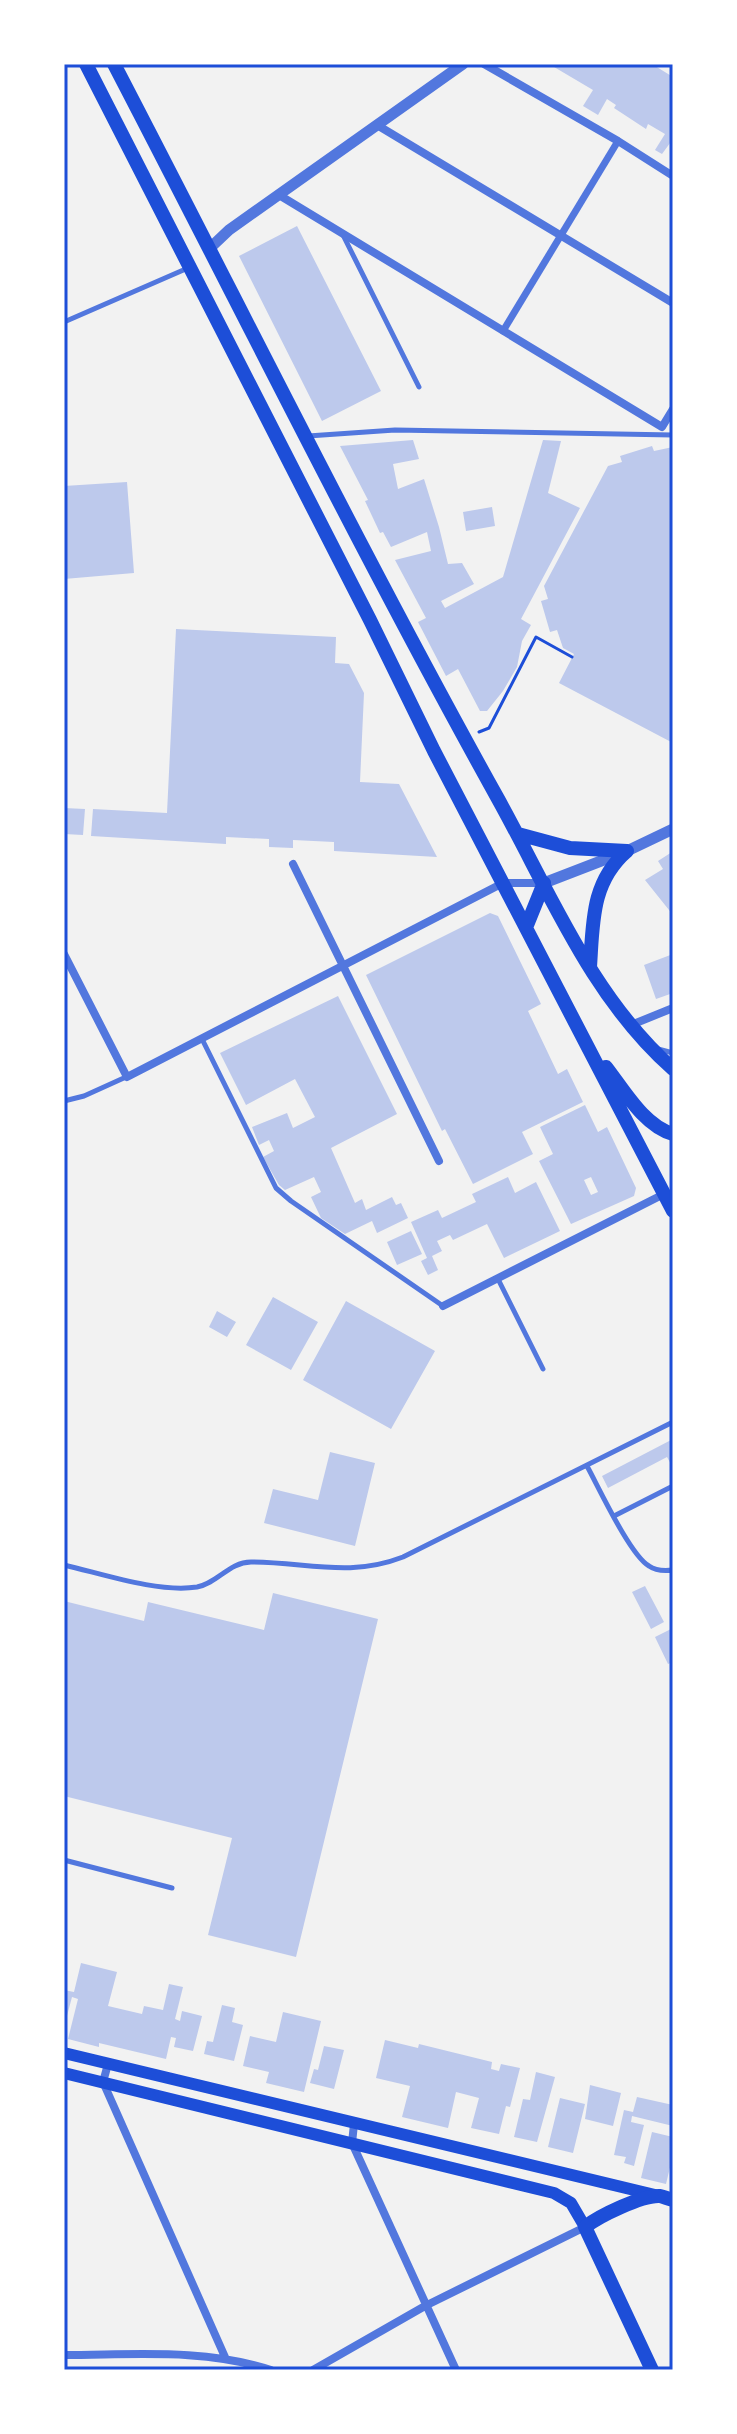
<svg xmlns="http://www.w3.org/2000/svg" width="737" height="2434" font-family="Quicksand,sans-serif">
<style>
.building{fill:#bdc9ec;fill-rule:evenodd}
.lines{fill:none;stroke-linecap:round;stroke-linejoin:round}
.path{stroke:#1d4ed8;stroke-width:3}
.service{stroke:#5277de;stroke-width:5}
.pedestrian{stroke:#5277de;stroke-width:7}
.minor{stroke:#5277de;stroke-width:8}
.tertiary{stroke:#5277de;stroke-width:11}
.secondary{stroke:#1d4ed8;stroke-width:12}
.primary{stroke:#1d4ed8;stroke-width:14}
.neatline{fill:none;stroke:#1d4ed8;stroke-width:3}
</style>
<rect width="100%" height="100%" fill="#f2f2f2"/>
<path class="building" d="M549 64H652L660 69 673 77V139L662 154 655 150 665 134 648 124 646 129 614 108 616 105 607 99 598 115 583 106 593 90Z
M297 226 381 391 322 421 239 256Z
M413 440 419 459 393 464 398 489 424 479 439 527 448 564 462 563 474 584 441 601 445 608 503 577 543 440 561 441 548 493 580 508 521 619 531 625 522 641 517 667 503 691 487 711H480L458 669 446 676 418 622 426 618 395 560 431 551 427 532 391 547 383 532 380 533 365 501 368 500 340 446Z
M652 446 654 451 673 447V743L559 683 574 654 563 648 557 630 550 632 541 601 548 599 544 586 608 466 622 462 620 456Z
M127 482 134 573 64 579V486Z
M492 507 495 526 466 531 463 512Z
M176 629 336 637 335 663 349 664 364 693 360 782 399 784 437 857 334 851V842L293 840V848L269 847V839L226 837V844L91 836 93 809 167 813Z
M64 808 85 809 83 835 64 834Z
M672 852 673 854V915L645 880 663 869 658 861Z
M490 913 498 916 541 1004 528 1011 558 1074 567 1069 583 1102 522 1132 533 1154 473 1184 445 1129 442 1131 366 975Z
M673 954V993L656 999 644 965Z
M338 996 397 1114 331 1148 355 1203 362 1199 366 1210 392 1197 396 1205 401 1203 408 1218 377 1233 372 1221 345 1234 321 1218 311 1197 321 1192 314 1177 285 1190 279 1185 263 1157 274 1151 269 1140 259 1145 252 1127 287 1113 293 1128 315 1117 295 1079 246 1105 220 1053Z
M585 1105 598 1132 607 1127 636 1188 634 1196 571 1224 539 1161 553 1154 540 1127ZM591 1177 598 1192 591 1195 584 1180Z
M508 1177 515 1193 536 1182 560 1231 504 1258 487 1224 453 1240 450 1235 437 1241 442 1251 432 1256 438 1270 428 1275 421 1261 427 1258 411 1222 438 1210 442 1218 476 1202 472 1194Z
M411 1231 422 1254 397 1265 387 1242Z
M273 1297 318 1322 291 1370 246 1345Z
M346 1301 435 1351 391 1429 303 1380Z
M217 1311 236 1322 227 1337 209 1327Z
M673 1439V1468L667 1457 608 1488 602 1476Z
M330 1452 375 1463 355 1546 264 1523 273 1489 318 1500Z
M645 1586 664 1622 651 1629 632 1592Z
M273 1593 378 1619 296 1957 208 1935 232 1838 64 1796V1601L144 1621 148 1602 264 1630Z
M673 1628V1662L668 1664 655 1637Z
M81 1963 117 1972 108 2006 142 2014 144 2006 163 2010 169 1984 183 1987 175 2019 180 2021 182 2011 202 2016 193 2051 174 2047 176 2038 171 2037 166 2059 99 2043V2047L68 2039 78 1999 72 1997 64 2027V1990L74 1992Z
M222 2005 235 2008 232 2022 243 2025 234 2061 204 2054 207 2041 213 2042Z
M283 2012 321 2021 304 2092 266 2083 269 2072 243 2066 250 2036 276 2042Z
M385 2040 418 2048 419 2044 492 2062 491 2069 499 2071 501 2064 520 2068 510 2107 506 2106 499 2134 471 2128 479 2098 456 2092 448 2128 402 2117 410 2086 376 2078Z
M324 2046 344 2050 334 2089 310 2083 314 2069 318 2070Z
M536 2072 555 2077 537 2142 514 2137 523 2099 530 2100Z
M590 2085 621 2093 613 2126 585 2119Z
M637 2097 673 2105V2126L632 2116 631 2122 644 2125 634 2166 624 2163 626 2157 614 2155 624 2110 633 2112Z
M560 2098 585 2104 573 2153 548 2147Z
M652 2132 673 2137V2155L666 2184 641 2178Z"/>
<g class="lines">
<path class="path" d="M479 732 489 728 536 637 572 657"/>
<path class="service" d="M343 235 419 387
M64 322 188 268
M308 436 395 430 673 435
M202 1039 276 1188 291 1201 443 1306
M658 1049 673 1053
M64 1101 84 1096 126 1077
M498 1279 543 1369
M587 1466C599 1488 630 1555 649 1566 656 1571 665 1571 673 1570
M614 1516 673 1486
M64 1565C103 1574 158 1593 197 1587 218 1583 229 1562 251 1562 306 1562 349 1578 403 1557L673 1422
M64 1860 172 1888"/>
<path class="pedestrian" d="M503 331 618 141"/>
<path class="minor" d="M484 64 618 141 673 176
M377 125 673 303
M279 195 662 427 673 409
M293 864 439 1161
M64 954 127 1077 503 883H544
M631 1025 673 1008
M443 1306 664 1194
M108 2064 103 2082 225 2357
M354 2124 352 2143 456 2370
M64 2355C133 2355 204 2348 271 2370
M313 2370 425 2306 585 2227"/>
<path class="tertiary" d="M210 248 229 230 463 64
M544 883 627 851 673 829"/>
<path class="secondary" d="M64 2053 655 2195
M64 2073 554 2193 571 2203 585 2227"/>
<path class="primary" d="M86 64 370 620 434 751 673 1211
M114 64C241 308 363 556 497 797 549 890 591 997 673 1069
M518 834 570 848 627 851
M527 925 544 883
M590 967C593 923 591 882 627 851
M606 1067C624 1090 644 1126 673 1134
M652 2370 585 2227C599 2216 642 2195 660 2196 664 2197 669 2199 673 2200"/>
</g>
<rect width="737" height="2434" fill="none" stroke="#ffffff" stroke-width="132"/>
<rect x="66" y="66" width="605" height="2302" class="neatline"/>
</svg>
